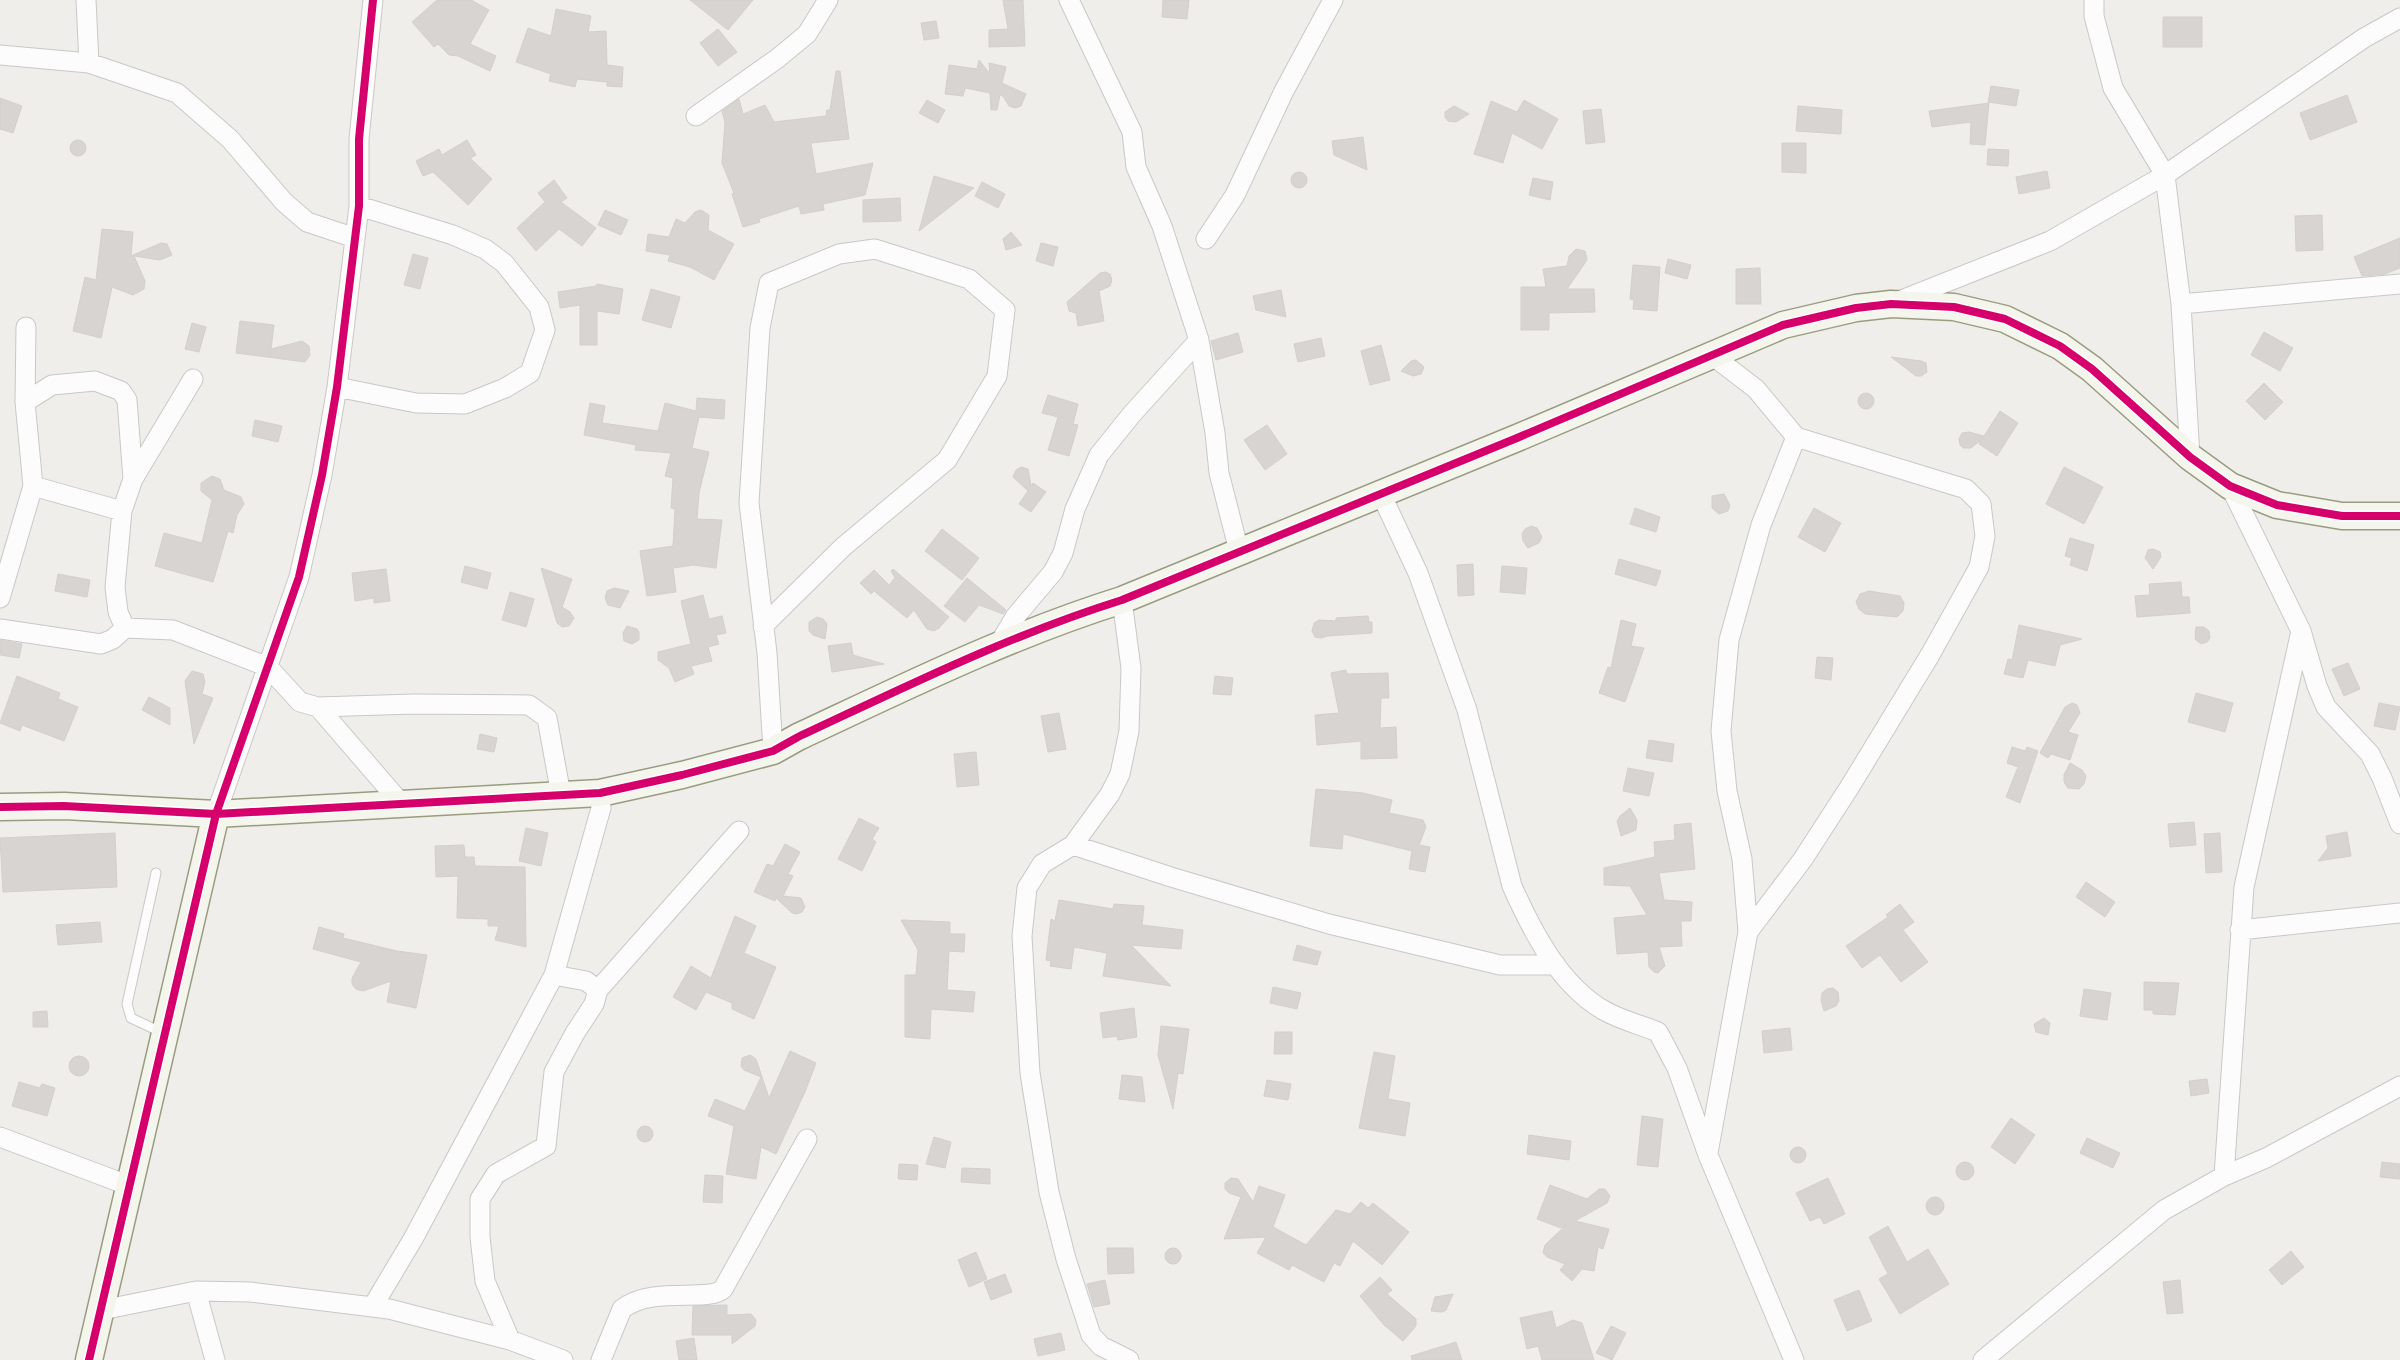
<svg xmlns="http://www.w3.org/2000/svg" width="2400" height="1360" font-family="Lato,sans-serif">
<style>
.building{fill:#d7d4d1;stroke:#d3d0cc}
.lines{fill:none;stroke-linecap:round;stroke-linejoin:round}
.lane-casing{stroke:#c9c8c6;stroke-width:11}
.street-casing{stroke:#c9c8c6;stroke-width:21}
.secondary-casing{stroke:#9a9c80;stroke-width:29}
.lane{stroke:#fdfcfc;stroke-width:9}
.street{stroke:#fdfcfc;stroke-width:19}
.secondary{stroke:#f4f5ec;stroke-width:26}
.cycleway-casing{stroke:#fff;stroke-width:11}
.cycleway{stroke:#d6006c;stroke-width:8}
</style>
<rect width="100%" height="100%" fill="#f0eeea"/>
<path class="building" d="M437 0H471L489 10 470 44 496 56 490 71 458 56 449 55 438 44 434 47 412 22Z
M690 0H753L728 30Z
M1003 0H1023L1025 46 989 47V30L1008 29Z
M1163 0H1189L1187 19 1162 17Z
M556 9 591 16 588 32 606 31 607 65 623 67 622 87 607 86V82L577 79 575 87 549 81 551 74 516 62 528 28 551 36Z
M2163 17H2202V47H2163Z
M936 21 939 38 924 40 921 23Z
M718 29 737 52 718 66 700 43Z
M979 60 990 74 989 63 1006 67 1002 83 1026 94 1021 106 1015 108 1009 106 1003 96 1000 95 997 110H991L990 93 965 88 963 96 945 94 949 65 977 69Z
M836 71H840L849 139 811 143 816 174 873 163 865 195 823 204 824 210 801 214 799 206 759 219 760 222 743 227 732 194 734 193 722 163 725 122 722 111 739 99 743 114 765 105 774 122 826 116 827 110H830Z
M1991 86 2019 90 2016 106 1988 102Z
M2347 95 2357 122 2310 140 2300 113Z
M0 98 22 106 13 133 0 129Z
M927 100 945 110 938 123 919 113Z
M1524 100 1558 119 1542 149 1512 133 1503 163 1474 154 1491 101 1517 112Z
M1989 103 1985 145 1970 144 1971 122 1932 127 1929 111Z
M1454 106 1456 107 1469 114 1456 122 1448 121 1445 117V112Z
M1798 106 1842 110 1841 134 1796 131Z
M1601 109 1605 142 1586 144 1583 111Z
M1363 137 1367 170 1334 155 1332 141Z
M70 148a8 8 0 1 1 16 0a8 8 0 1 1-16 0Z
M467 140 476 155 470 158 492 179 468 205 433 172 423 176 416 161 439 149 442 155Z
M1782 143H1806V173L1782 172Z
M1988 149 2009 150 2008 166 1987 165Z
M2047 171 2050 188 2019 194 2016 177Z
M1291 180a8 8 0 1 1 16 0a8 8 0 1 1-16 0Z
M934 176 974 188 919 231Z
M1533 178 1553 182 1550 200 1529 195Z
M554 180 567 198 561 202 596 228 582 246 559 229 536 251 517 228 545 202 538 193Z
M982 182 1005 194 998 208 975 196Z
M900 198 901 221 863 222V200Z
M605 210 628 220 621 235 598 225Z
M701 210 709 215 708 230 734 244 714 280 690 267 668 261 670 255 646 251 648 234 669 237 676 219 685 223 695 212Z
M2322 215 2323 250 2296 251 2295 216Z
M102 229 133 232 131 256 161 243 167 244 172 255 160 260 134 256 145 281 144 289 133 295 112 287 101 338 73 331 85 277 96 280Z
M1011 232 1022 245 1006 250 1003 239Z
M2400 238V268L2385 274 2362 276 2354 257Z
M1041 243 1058 247 1053 266 1036 261Z
M1576 249 1585 251 1587 260 1567 289H1594L1595 312 1549 313V330H1521V287H1546L1543 269 1567 266 1569 256Z
M413 254 428 258 420 289 404 285Z
M1668 259 1691 265 1687 279 1665 273Z
M1633 265 1660 267 1657 311 1633 309 1634 300 1630 299Z
M1760 268 1761 304H1736V269Z
M1105 272 1110 274 1112 280 1110 286 1099 291 1104 321 1078 326 1076 313 1069 311 1067 302 1100 273Z
M597 284 623 289 619 314 597 311V345H580V305L560 308 558 292 596 286Z
M651 289 680 297 671 328 642 320Z
M1281 290 1286 317 1256 310 1253 296Z
M240 321 274 325 271 349 302 341 309 346 310 355 305 362 236 353Z
M192 323 206 327 199 352 185 349Z
M2264 332 2293 348 2280 371 2251 355Z
M1238 333 1243 352 1216 360 1211 341Z
M1321 338 1325 356 1298 362 1294 344Z
M1381 345 1390 380 1370 385 1361 351Z
M1891 357 1921 361 1926 363 1927 372 1921 376H1916Z
M1416 360 1424 367 1421 374 1413 376 1401 371 1411 361Z
M2264 383 2283 402 2265 420 2246 401Z
M1858 401a8 8 0 1 1 16 0a8 8 0 1 1-16 0Z
M1048 395 1078 404 1073 424 1078 425 1069 456 1048 450 1058 417 1042 413Z
M697 398 725 400 724 419 699 417 692 448 709 452 699 493 697 519 722 520 716 568 693 565 673 568 676 592 647 596 640 551 673 546 675 509 671 508 673 478 665 476 671 453 635 450 636 445 584 435 590 403 605 406 602 423 658 431 665 403 696 411Z
M2000 411 2018 423 1997 456 1979 444 1981 440 1971 448H1963L1960 445 1959 439 1962 433 1969 432 1984 436Z
M255 420 282 426 278 442 252 436Z
M1267 425 1287 454 1265 470 1244 440Z
M1021 467 1028 469 1031 486 1033 483 1046 492 1031 512 1019 504 1028 491 1013 477 1016 470Z
M2064 467 2103 487 2084 524 2046 504Z
M212 476 220 479 224 490 241 497 244 504 237 515 233 533 228 531 213 582 155 566 164 533 202 543 212 500 201 491V483Z
M1724 494 1730 505 1728 511 1719 514 1712 508V496Z
M1635 508 1660 517 1656 532 1630 524Z
M1814 508 1841 523 1825 552 1798 537Z
M1531 526 1537 528 1542 537 1539 543 1528 548 1523 541 1522 534 1525 529Z
M942 529 979 558 962 580 925 551Z
M2070 538 2094 545 2087 571 2070 565 2072 558 2065 556Z
M2153 549 2160 552 2161 557 2153 569 2145 558 2148 550Z
M1619 559 1661 571 1656 586 1615 574Z
M1473 564 1474 595 1458 596 1457 565Z
M465 566 491 573 487 589 461 582Z
M1502 566 1527 568 1525 594 1500 592Z
M541 568 572 579 562 607 570 612 574 618 569 626 562 627 557 623Z
M386 569 390 601 374 603V598L355 601 352 573Z
M893 569 949 617 939 628 934 631 927 629 914 610 907 618 874 591 871 594 860 583 874 570 889 585 895 578 891 571Z
M58 574 90 580 87 597 55 591Z
M967 578 1006 610 1003 614 979 605 965 622 944 606Z
M2181 582 2182 597H2189L2190 613 2137 617 2135 596 2150 595 2149 584Z
M614 588 629 591 620 608 608 605 605 598 607 591Z
M1869 591 1900 596 1904 603 1903 611 1897 617 1865 614 1859 609 1856 602 1860 594Z
M510 592 534 599 526 627 502 620Z
M703 595 709 619 722 616 726 633 716 635 719 644 708 647 712 661 691 666 694 674 675 682 669 668 658 660V652L691 644 681 601Z
M1368 616 1369 622H1372V633L1328 636 1321 638 1315 637 1312 631 1314 623 1319 620 1336 621V618Z
M817 617 823 619 827 624 825 639 813 635 809 631V622Z
M1621 620 1636 624 1631 646 1644 648 1625 702 1599 693 1608 667 1611 668Z
M2019 625 2082 639 2060 645 2055 666 2028 660 2023 678 2004 674 2008 659 2012 660Z
M627 626 637 629 639 632V640L632 644 624 641 623 633Z
M2196 627H2204L2209 631 2210 638 2207 642 2201 644 2195 639Z
M0 640 22 644 19 658 0 655Z
M851 643 853 655 884 664 832 672 828 646Z
M1817 657 1833 658 1831 680 1815 678Z
M2348 663 2360 689 2344 696 2332 669Z
M1346 670 1347 674 1388 673 1389 698H1381L1380 728 1396 727 1397 758 1361 759V741L1317 745 1315 715 1339 713 1331 673Z
M192 671 203 674 205 682 202 694 213 698 194 744 185 681Z
M17 676 60 693 58 699 78 707 64 741 22 725 20 731 0 723Z
M1215 676 1233 678 1231 695 1213 694Z
M2196 693 2233 703 2225 732 2188 722Z
M149 697 170 708V725L142 710Z
M2072 703 2077 705 2080 713 2068 732 2078 735 2070 760 2051 754 2048 758 2040 753 2065 707Z
M2379 703 2400 707 2395 730 2374 726Z
M1059 713 1066 749 1048 752 1041 716Z
M480 734 497 738 494 752 477 749Z
M1649 740 1674 744 1672 762 1646 758Z
M2012 747 2025 751 2027 747 2038 751 2020 803 2006 797 2018 767 2007 763Z
M976 752 979 785 957 787 954 754Z
M2070 763 2082 770 2086 776 2084 784 2079 789 2068 788 2064 782V775Z
M1628 768 1654 773 1649 796 1623 791Z
M1316 789 1363 793 1392 800 1389 813 1423 820 1426 827 1419 845 1430 847 1425 872 1409 869 1412 851 1343 834 1342 849 1310 846Z
M1630 808 1637 820 1636 830 1621 836 1617 821 1620 816Z
M859 818 879 828 872 839 876 842 862 871 838 859Z
M2194 822 2196 845 2170 847 2168 824Z
M1691 823 1695 869 1659 873 1664 900 1692 902 1691 921H1681L1682 946 1659 947 1665 966 1658 973 1654 972 1649 967 1648 952 1617 954 1614 918 1647 915 1630 886 1604 885V868L1655 857 1654 842 1675 840 1674 825Z
M526 828 548 833 541 866 519 861Z
M2347 832 2351 856 2318 861 2328 848 2326 836Z
M115 833 117 887 3 892 0 838Z
M2220 833 2222 872 2206 873 2204 834Z
M785 844 800 852 788 874 793 876 783 896 801 898 805 907 802 912 797 914 792 913 776 898 775 901 754 892 767 864 773 866Z
M464 845 465 857H474L475 866 525 867 526 947 495 940 499 926H488V919L457 918 458 876 436 877 435 846Z
M2086 882 2115 902 2105 917 2076 897Z
M1059 900 1113 909 1114 904 1144 906 1142 925 1183 930 1181 949 1131 945 1171 986 1103 976 1107 953 1074 947 1071 969 1050 966 1051 961 1046 960 1051 919 1055 921Z
M1900 904 1914 922 1903 930 1928 962 1901 982 1880 955 1862 968 1846 946 1888 917 1886 915Z
M735 916 756 926 744 953 776 967 754 1019 732 1009V1003L706 992 696 1010 673 997 691 966 711 978Z
M901 920 950 922V934H965L964 952 949 951 947 990 975 992 973 1012 931 1009 930 1039 905 1037V975H916L918 950Z
M100 922 102 942 58 945 56 925Z
M319 927 344 934 343 938 397 951 427 955 416 1008 387 1002 391 981 363 991 356 989 352 984V978L361 962 313 949Z
M1297 945 1321 952 1317 965 1293 960Z
M2144 982 2179 983 2175 1015 2153 1014V1010H2144Z
M1273 987 1301 993 1297 1009 1270 1003Z
M1833 988 1838 992 1839 1001 1836 1006 1824 1011 1821 1000 1822 993 1827 989Z
M2084 989 2111 993 2107 1020 2080 1016Z
M1134 1008 1137 1037 1118 1040 1117 1036 1103 1038 1100 1013Z
M47 1011 48 1027H33V1012Z
M2044 1018 2050 1023 2048 1035 2036 1032 2034 1024Z
M1161 1026 1189 1029 1183 1074 1178 1073 1173 1109 1158 1055Z
M1790 1028 1792 1050 1764 1053 1762 1031Z
M1275 1032H1292V1054H1274Z
M790 1051 816 1063 805 1092 776 1154 761 1147 756 1179 726 1174 734 1126 708 1116 715 1099 745 1111 761 1077 744 1070 741 1066 742 1058 750 1055 756 1059 769 1098Z
M1374 1052 1395 1056 1388 1099 1410 1103 1405 1136 1359 1128Z
M69 1066a10 10 0 1 1 20 0a10 10 0 1 1-20 0Z
M1122 1075 1142 1077 1145 1102 1119 1099Z
M2207 1079 2209 1093 2191 1096 2189 1081Z
M1267 1080 1291 1084 1288 1100 1264 1096Z
M19 1082 40 1088 42 1084 55 1088 47 1116 12 1106Z
M1642 1116 1663 1119 1658 1167 1637 1165Z
M2011 1118 2035 1135 2015 1164 1991 1147Z
M637 1134a8 8 0 1 1 16 0a8 8 0 1 1-16 0Z
M1529 1135 1571 1141 1569 1160 1527 1154Z
M934 1137 951 1142 945 1168 926 1164Z
M2087 1138 2120 1153 2113 1168 2080 1153Z
M1790 1155a8 8 0 1 1 16 0a8 8 0 1 1-16 0Z
M1956 1171a9 9 0 1 1 18 0a9 9 0 1 1-18 0Z
M2382 1162 2400 1164V1179L2380 1177Z
M899 1164 918 1165 917 1180 898 1179Z
M962 1168 990 1169V1184L961 1182Z
M705 1175 723 1176 722 1203 703 1202Z
M1231 1178 1238 1179 1253 1202 1259 1186 1285 1195 1273 1227 1306 1245 1336 1210 1350 1214 1361 1202 1368 1208 1373 1203 1409 1232 1382 1265 1353 1241 1340 1266 1334 1263 1324 1282 1292 1265 1289 1270 1257 1253 1266 1237 1224 1239 1241 1197 1229 1193 1225 1189V1183Z
M1828 1178 1845 1214 1824 1224 1820 1217 1810 1221 1796 1193Z
M1550 1185 1587 1199 1599 1189H1605L1610 1196 1607 1203 1575 1221 1609 1229 1603 1249 1598 1247 1594 1271 1582 1269 1572 1281 1560 1270 1565 1264 1547 1257 1543 1253 1545 1245 1566 1225 1561 1228 1537 1219Z
M1926 1206a9 9 0 1 1 18 0a9 9 0 1 1-18 0Z
M1888 1226 1907 1262 1928 1249 1949 1284 1900 1314 1879 1279 1888 1274 1869 1237Z
M1107 1248H1133L1134 1273 1108 1274Z
M1165 1256a8 8 0 1 1 16 0a8 8 0 1 1-16 0Z
M2291 1251 2304 1267 2282 1285 2269 1270Z
M976 1252 987 1279 969 1287 958 1260Z
M1005 1274 1012 1292 991 1300 984 1282Z
M1380 1277 1392 1290 1387 1294 1416 1319V1326L1403 1341 1384 1325 1360 1296Z
M1105 1280 1110 1304 1094 1307 1087 1284Z
M2180 1280 2183 1313 2167 1314 2163 1282Z
M1859 1290 1872 1321 1847 1331 1834 1300Z
M1453 1294 1446 1310 1442 1312 1431 1311 1435 1297Z
M727 1305V1315L751 1314 756 1320 755 1326 732 1344V1335H692L693 1306Z
M1552 1311 1556 1328 1573 1320 1582 1323 1594 1360H1542L1538 1346 1527 1349 1520 1318Z
M1611 1326 1626 1333 1612 1360 1596 1353Z
M1061 1333 1065 1350 1038 1356 1034 1339Z
M694 1338 697 1360H679L676 1341Z
M1456 1342 1462 1360H1412L1411 1356Z"/>
<g class="lines">
<defs>
<path id="lane" d="M156 873 127 1004 131 1018 163 1033"/>
<path id="street" d="M86 0 89 63 177 93 230 139 284 202 307 222 355 238
M1069 0 1132 132 1136 167 1162 226 1199 340 1215 433 1219 473 1239 551
M2094 0V16L2113 88 2165 175 2181 304 2190 457
M0 55 89 63
M696 116 778 58 807 34 828 0
M1206 239 1235 195 1284 91 1333 0
M1899 301 2050 241 2165 175 2364 38 2400 18
M2181 304 2400 284
M1713 356 1756 389 1796 437 1966 489 1981 504 1985 536 1979 567 1930 655 1849 788 1803 859 1748 932
M193 379 133 479 122 511 115 587 118 612 125 628 173 630 268 667 300 702 318 707 414 704 529 705 547 718 561 795
M337 387 416 403 465 404 505 388 530 373 545 330 539 307 504 263 485 249 453 235 359 206
M25 402 52 385 95 381 121 391 127 400 133 479
M33 486 122 511
M2230 486 2301 631 2317 686 2326 707 2370 754 2382 778 2400 824
M1381 494 1418 573 1467 710 1512 886C1532 931 1560 986 1605 1011 1621 1020 1641 1025 1658 1032L1677 1068 1708 1155 1794 1360
M0 598 33 486 25 402 26 327
M1122 600 1131 668 1129 731 1120 774 1110 794 1073 845 1042 864 1027 888 1022 936 1030 1073 1049 1192 1066 1259 1091 1335 1101 1346 1129 1360
M763 626 843 547 947 460 997 376 1005 310 969 279 875 249 839 254 769 283 760 328 749 503 767 653 773 751
M0 629 101 644 113 639 125 628
M999 644 1015 617 1053 572 1063 553 1075 509 1099 455 1132 414 1199 340
M318 707 400 802
M216 814 299 577 322 475 337 387 359 206V139L373 0
M1073 845 1171 877 1329 924 1500 965H1556
M2240 930 2400 913
M598 990 739 831
M0 1137 130 1186
M1708 1153 1748 932 1742 859 1727 791 1721 731 1729 640 1761 525 1796 437
M2224 1176 2244 887 2301 631
M196 1291 215 1360
M373 1306 413 1239 554 975
M102 1310 196 1291 250 1292 389 1309 510 1340 563 1360
M510 1340 485 1281 480 1237V1199L496 1174 546 1146 554 1072 575 1033 594 1004 598 990 586 981 554 975 601 808 600 793
M601 1360 622 1309C652 1285 708 1303 723 1289L807 1139
M1983 1360 2164 1210 2224 1176 2266 1158 2400 1086"/>
<path id="secondary" d="M0 807 64 806 216 814 600 793 682 775 773 751 798 737C905 687 1010 635 1122 600L1517 438 1783 325 1856 308 1891 304 1954 307 2005 319 2060 346 2092 369 2190 457 2230 486 2277 505 2342 516H2400
M89 1360 216 814"/>
</defs>
<use href="#lane" class="lane-casing"/>
<use href="#street" class="street-casing"/>
<use href="#secondary" class="secondary-casing"/>
<use href="#lane" class="lane"/>
<use href="#street" class="street"/>
<use href="#secondary" class="secondary"/>
<defs>
<path id="cycleway" d="M0 807 64 806 216 814 600 793 682 775 773 751 798 737C905 687 1010 635 1122 600L1517 438 1783 325 1856 308 1891 304 1954 307 2005 319 2060 346 2092 369 2190 457 2230 486 2277 505 2342 516H2400
M89 1360 216 814 299 577 322 475 337 387 359 206V139L373 0"/>
</defs>
<use href="#cycleway" class="cycleway-casing"/>
<use href="#cycleway" class="cycleway"/>
</g>
</svg>
